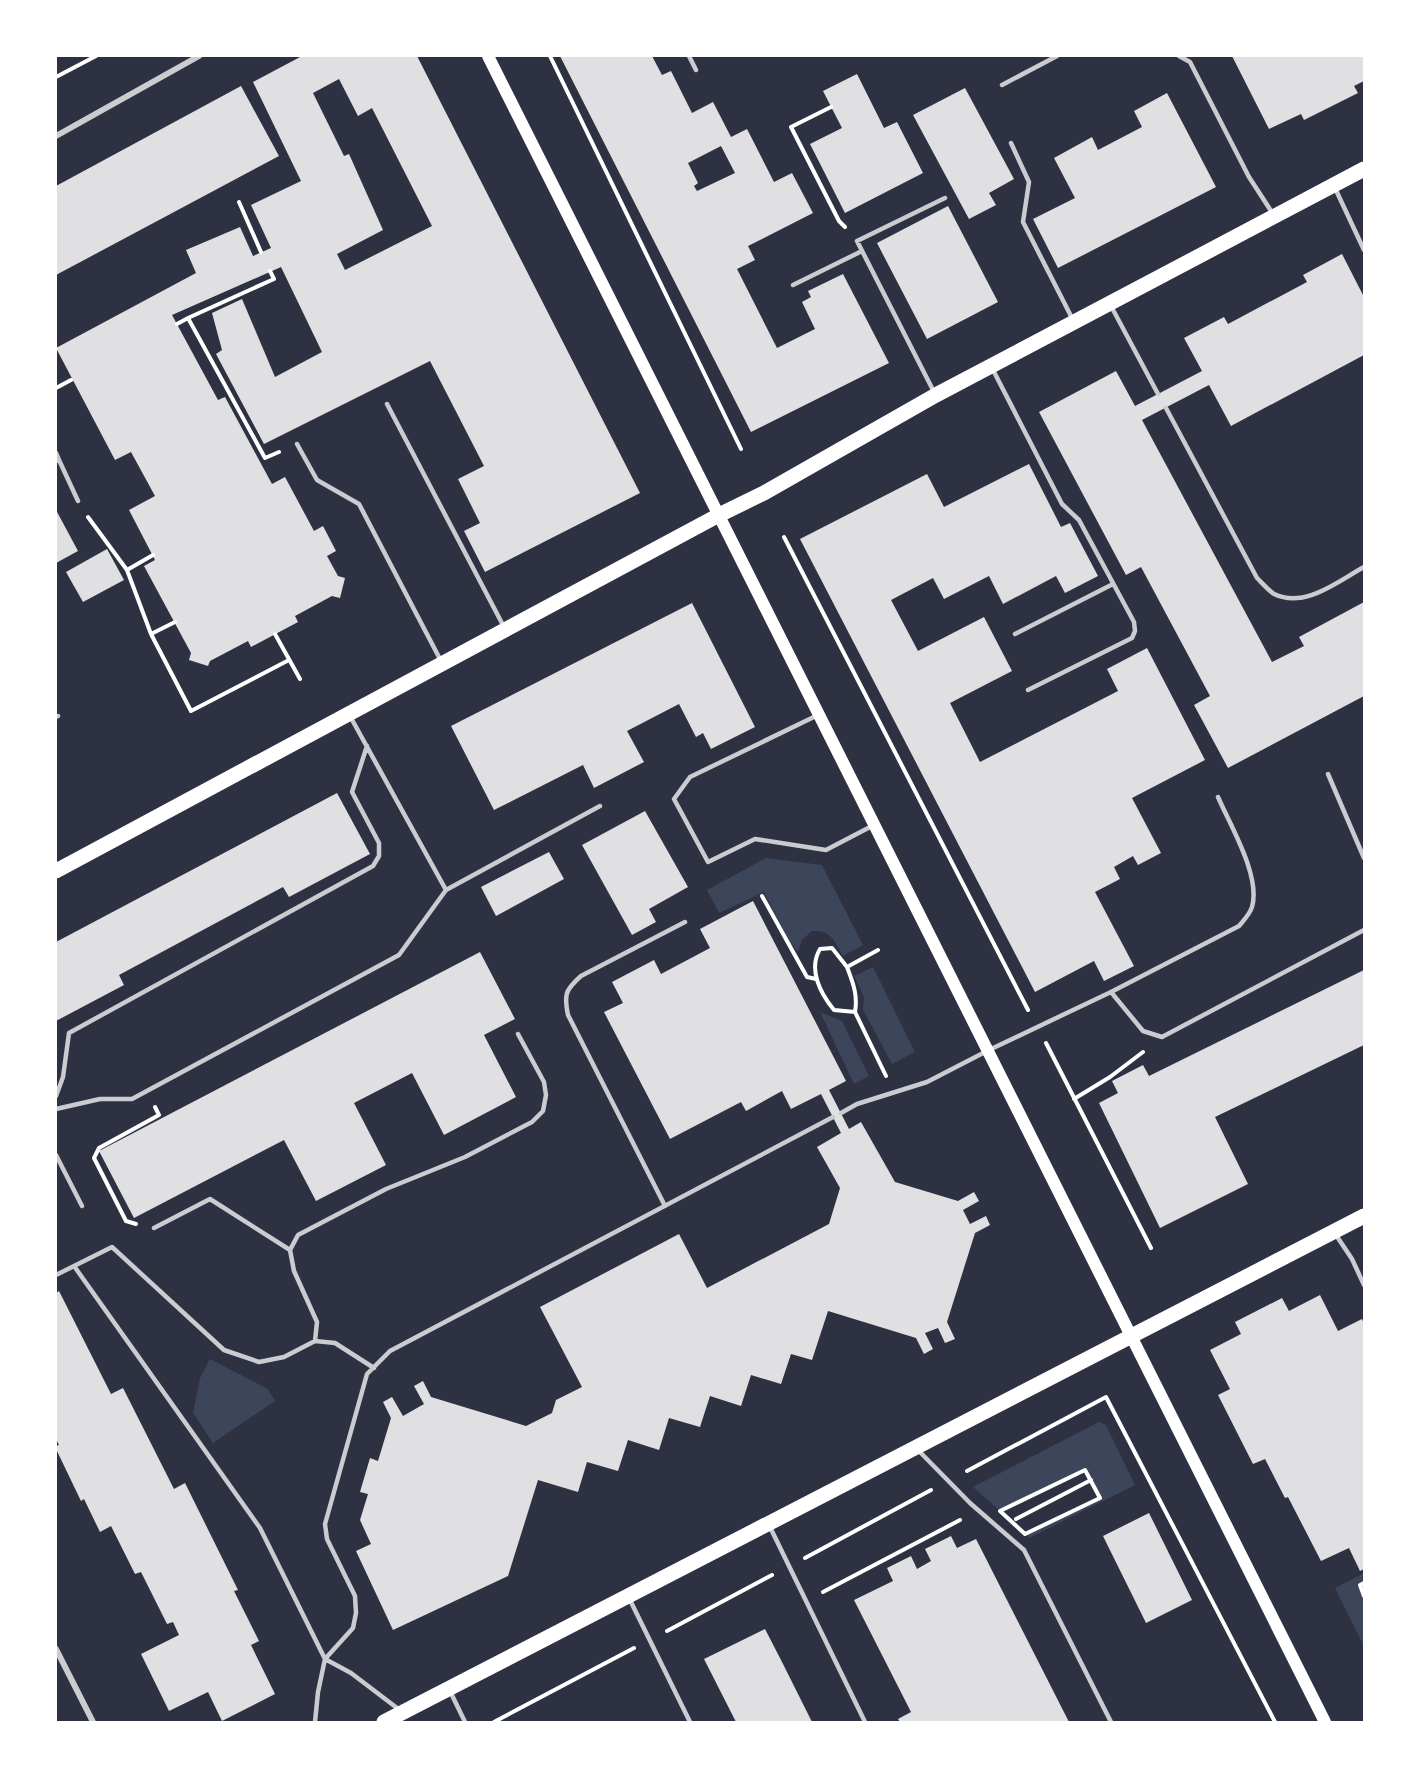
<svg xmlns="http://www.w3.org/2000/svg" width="1420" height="1778" font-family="'Nunito Sans',sans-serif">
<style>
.green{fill:#3c4559}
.building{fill:#e0e0e3;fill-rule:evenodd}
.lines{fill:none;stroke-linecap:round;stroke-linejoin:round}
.path{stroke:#fff;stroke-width:4}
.service{stroke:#caccd0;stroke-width:4.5}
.minor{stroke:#caccd0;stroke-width:6}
.secondary{stroke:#fff;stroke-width:12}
.primary{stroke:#fff;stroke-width:15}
</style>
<rect width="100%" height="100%" fill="#2d3142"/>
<path class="green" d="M766 858 822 865 863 945 843 956C834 941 832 930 812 931L802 940 798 952 789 941 764 892 719 913 707 890Z
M873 967 915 1052 892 1064 863 1010 864 997 854 976Z
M820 1012 842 1021 869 1076 854 1084Z
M210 1359 268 1389 275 1401 213 1443 193 1413 200 1378Z
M1099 1422 1106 1425 1135 1485 1029 1538 1025 1534 1099 1498 1086 1470 1000 1511 973 1487Z
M1364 1573V1646L1335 1588Z"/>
<path class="building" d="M302 56H417L640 493 485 572 464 531 480 523 458 479 484 466 430 361 264 444 216 354 222 350 212 313 242 299 275 377 322 352 281 267 172 315 218 400 225 397 272 484 285 477 314 531 323 526 336 551 327 556 338 576 345 578 340 598 332 596 295 616 298 622 251 647 248 641 210 661 208 666 189 660 191 653 144 566 155 560 129 510 155 496 131 452 115 460 56 348 196 273 186 250 240 227 253 256 271 248 251 205 301 181 253 82ZM339 79 358 116 372 108 432 226 345 270 337 254 383 230 349 154 344 156 313 93Z
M560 56H652L662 75 671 71 692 113 713 102 731 137 747 129 774 182 792 173 813 213 748 246 755 260 737 269 777 348 815 329 802 302 811 297 808 291 843 274 889 363 751 432ZM721 146 735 173 697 191 694 186 698 183 688 163Z
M1232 56H1364V81L1354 86 1358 93 1304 120 1301 114 1269 129Z
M857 74 884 128 897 122 923 173 845 213 810 144 842 128 823 91Z
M241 86 279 156 56 275V186Z
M965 88 1014 179 989 193 996 205 969 219 913 115Z
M1167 93 1216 187 1058 268 1033 219 1075 198 1054 158 1092 137 1098 150 1142 127 1134 111Z
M948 206 998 302 927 339 877 243Z
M1342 254 1364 297V355L1231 426 1209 385 1142 420 1272 662 1304 646 1299 637 1364 602V696L1228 768 1194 705 1210 696 1141 567 1126 575 1039 412 1116 371 1135 406 1202 371 1184 338 1224 317 1228 324 1307 282 1303 275Z
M1029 464 1061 527 1070 523 1098 576 1065 593 1056 576 1003 604 989 576 944 599 933 578 891 600 918 651 984 617 1012 671 950 703 980 762 1118 691 1107 669 1147 648 1205 760 1132 798 1161 853 1138 865 1133 856 1114 867 1120 879 1095 892 1134 966 1104 981 1094 961 1035 992 800 539 927 474 944 507Z
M56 510 78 551 56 563Z
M107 549 124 580 83 602 66 572Z
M692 603 755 727 711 749 703 733 696 737 679 704 627 731 644 762 594 788 583 765 494 810 451 726Z
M337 793 370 854 289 897 283 887 119 975 124 985 56 1021V942Z
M645 811 688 887 649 909 656 922 632 935 582 845Z
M549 852 564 879 496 916 481 887Z
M753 901 846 1081 829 1090 849 1129 861 1122 895 1182 958 1201 974 1192 979 1201 963 1210 970 1224 986 1216 990 1225 975 1233 947 1322 955 1339 945 1343 938 1328 925 1333 933 1349 924 1354 916 1338 828 1311 812 1360 791 1354 781 1384 751 1375 741 1406 710 1396 700 1427 669 1418 659 1450 628 1440 618 1471 587 1462 578 1492 538 1480 508 1576 393 1630 356 1551 371 1544 360 1520 368 1494 360 1492 370 1458 378 1461 391 1418 383 1402 392 1397 403 1416 424 1404 414 1386 423 1381 431 1397 526 1426 552 1413 556 1400 582 1387 540 1307 679 1234 707 1288 829 1224 840 1188 817 1147 841 1133 821 1094 791 1109 782 1091 746 1111 741 1102 670 1139 604 1012 623 1003 612 982 654 960 661 974 710 948 700 929Z
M480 952 515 1019 484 1035 516 1097 444 1135 412 1073 354 1103 386 1165 316 1201 284 1140 134 1218 99 1151Z
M1364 970V1045L1215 1117 1248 1184 1160 1228 1099 1103 1118 1093 1112 1081 1143 1065 1149 1076Z
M59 1291 111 1394 123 1388 174 1489 185 1483 238 1590 234 1591 259 1641 251 1645 275 1694 222 1721 208 1692 169 1711 141 1654 179 1635 173 1622 167 1624 141 1572 135 1574 111 1526 100 1532 84 1499 81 1501 56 1449V1446L59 1445 56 1439V1293Z
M1320 1295 1338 1331 1362 1319 1364 1324V1569L1360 1571 1349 1548 1321 1561 1288 1497 1285 1498 1265 1459 1253 1464 1218 1395 1230 1389 1210 1350 1241 1334 1235 1322 1282 1298 1289 1311Z
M1149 1513 1192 1600 1146 1623 1103 1536Z
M951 1536 957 1548 976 1539 1069 1722H900L898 1719 911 1712 854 1600 893 1581 887 1568 911 1556 917 1569 931 1561 925 1549Z
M765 1629 781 1660 812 1722H736L704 1659Z"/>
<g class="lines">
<path class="path" d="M550 56 741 449
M56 77 96 56
M831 107 791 127 839 221 845 227
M239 202 261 252
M270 271 274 279 188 318 265 458 279 452
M177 324 188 318
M56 388 71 380
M88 517 127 570 153 555
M784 537 1028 1010
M127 570 151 634
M175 622 151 634 191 711 289 660
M275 634 300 679
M762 896 807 977 816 979
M878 950 847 967 832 948 820 949C808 969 820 993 834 1010L855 1012 886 1076
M847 967C853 983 858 995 855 1012
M1046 1043 1151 1248
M1074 1099 1110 1077 1143 1052
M136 1224 126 1221 94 1158 99 1148 159 1115 155 1107
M1085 1470 1100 1498 1025 1534 1000 1511Z
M967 1471 1106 1397 1275 1722
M1016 1519 1091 1480
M805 1558 931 1490
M1364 1583 1360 1585 1364 1596
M823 1592 960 1520
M667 1631 772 1575
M494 1722 634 1648"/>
<path class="service" d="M689 56 696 70
M1179 56 1190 62 1249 177 1273 214
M1002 85 1057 56
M1011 143 1029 182 1023 222 1073 320
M1335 188 1364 250
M793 285 862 251
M1111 306 1158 394
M992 368 1062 504 1079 520 1134 622 1135 631 1132 638 1028 690
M934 392 857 241 945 198
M387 404 504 627
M1166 408 1257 578C1262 583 1268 590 1274 594 1305 609 1338 581 1364 567
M297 444 317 480 359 504 441 661
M56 453 59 460 56 461
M59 460 78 501
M1015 634 1113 584
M818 715 690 777 674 799 708 862 755 839 826 850 872 826
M56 717 58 716
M1328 774 1364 858
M446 890 600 806
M1111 992 1143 1031 1162 1037 1364 930
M56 1096 63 1077 69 1033 373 866 379 856V843L352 792 367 746
M56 1109 100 1099H132L399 955 446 890 350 716
M841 1113 857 1104 927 1082 989 1050 1111 992 1239 926C1243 921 1250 914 1252 907 1261 876 1230 825 1218 797
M56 1155 82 1206
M665 1206 568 1015C564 995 565 990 581 976L685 922
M154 1228 210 1199 290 1250
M1336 1235 1352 1259 1364 1285
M74 1266 260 1528 325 1659 318 1692 315 1722
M56 1275 112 1247 224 1350 259 1362 284 1357 315 1341 335 1343 374 1368
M315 1341 317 1322 294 1271 290 1250 298 1235 386 1189 465 1157 532 1122 543 1111 546 1095 544 1082 518 1034
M918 1450 970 1503 1024 1550 1111 1722
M770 1527 865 1722
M629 1598 690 1722
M450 1691 465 1722
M401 1711 351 1673 325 1659 353 1628 356 1613 355 1596 327 1539 325 1524 367 1374 390 1351 833 1117"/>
<path class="minor" d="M56 136 199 56
M56 1649 93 1722"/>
<path class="secondary" d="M488 56C766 612 1048 1166 1325 1722"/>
<path class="primary" d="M56 871 719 515 764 493 936 395 1364 169
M384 1722 1364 1216"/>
</g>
<rect width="1420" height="1778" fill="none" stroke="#ffffff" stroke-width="114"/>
</svg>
